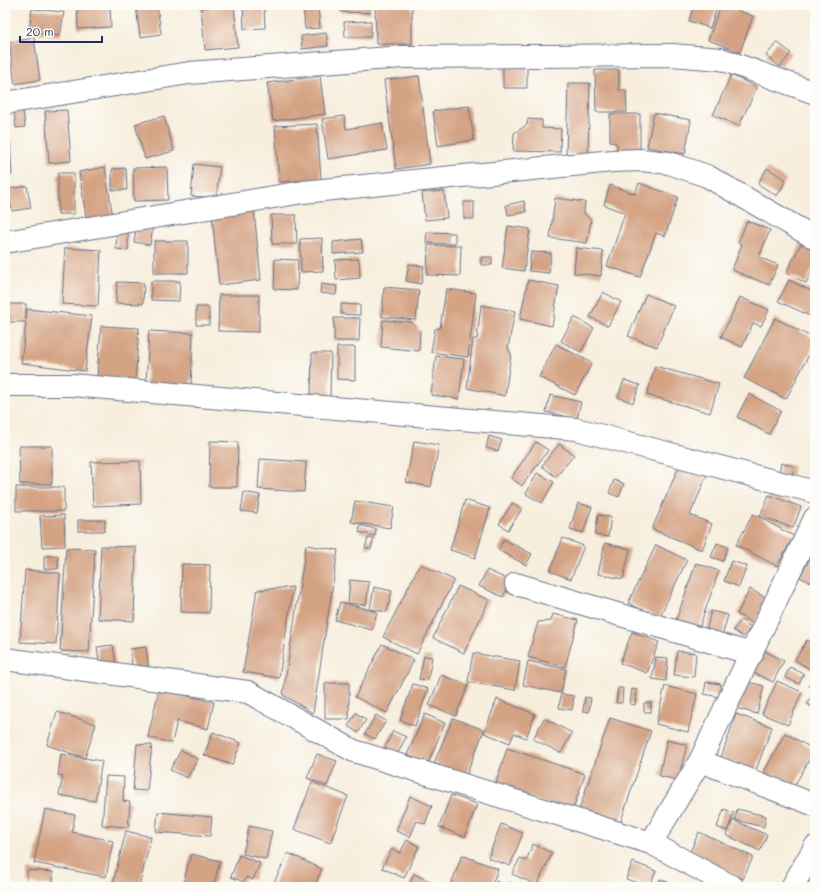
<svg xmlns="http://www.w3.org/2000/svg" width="820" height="892" font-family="Mali,sans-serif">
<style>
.building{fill:#d4a384}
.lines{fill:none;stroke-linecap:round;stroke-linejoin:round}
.street-casing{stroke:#68728a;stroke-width:24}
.street{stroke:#fff;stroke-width:22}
</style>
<rect width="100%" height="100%" fill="#fdfcf7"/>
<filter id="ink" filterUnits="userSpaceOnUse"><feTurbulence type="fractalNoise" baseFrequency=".025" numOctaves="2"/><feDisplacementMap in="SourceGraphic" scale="8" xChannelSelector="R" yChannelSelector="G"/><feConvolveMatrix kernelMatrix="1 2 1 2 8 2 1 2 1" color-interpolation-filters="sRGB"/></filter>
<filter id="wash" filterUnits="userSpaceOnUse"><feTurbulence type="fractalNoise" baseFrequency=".012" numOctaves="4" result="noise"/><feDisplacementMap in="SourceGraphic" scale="16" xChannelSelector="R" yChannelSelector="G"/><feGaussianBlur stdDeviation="0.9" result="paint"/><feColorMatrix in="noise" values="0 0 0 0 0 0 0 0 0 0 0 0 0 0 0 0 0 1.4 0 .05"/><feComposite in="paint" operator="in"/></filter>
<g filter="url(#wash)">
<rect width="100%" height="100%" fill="#f7eedd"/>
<g id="blocks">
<path class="building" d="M77 5H110L111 27 78 29Z
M146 5H157L161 34 140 37 136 6Z
M234 5 238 47 205 50 201 8Z
M243 5H264L265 28 244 29Z
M303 5H318L320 28 305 29Z
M341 5H370V13L341 12Z
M375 5H412V44H376Z
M694 5H718L710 28 689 21Z
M721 5 753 16 740 52 708 40Z
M32 9 64 12 60 36 29 32Z
M371 21V37H345L344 22Z
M326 33 328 46 302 49 301 36Z
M34 38 40 80 15 84 9 42Z
M777 42 791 53 780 67 766 56Z
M503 67H527V88H503Z
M595 70H619V90H626L627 112H596Z
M731 75 757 87 739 126 713 115Z
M320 76 325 114 273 121 267 83Z
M419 76 430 164 396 169 384 80Z
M568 83H590L588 155 566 154Z
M469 106 474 140 438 146 433 111Z
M67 110 71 161 49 163 45 111Z
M23 111 25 127 16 128 14 112Z
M654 113 691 120 685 154 647 147Z
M610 114H640V156H617V144L610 141Z
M164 116 174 151 145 159 135 124Z
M344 116 346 129 382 123 387 150 328 159 322 119Z
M528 119 542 120V128L561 129 560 152 513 151 514 133 527 125Z
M317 124 321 179 279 182 275 126Z
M5 138 10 140 12 175 5 176Z
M194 164 220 167 216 198 191 196Z
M105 167 113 218 87 223 79 172Z
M167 167 168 200 134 201 133 168Z
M126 168 127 190H112V169Z
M767 168 786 180 777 196 758 184Z
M58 173H74V214H58Z
M639 183 678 197 665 236 656 233 640 277 607 266 625 213 604 205 610 185 635 194Z
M27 186 31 208 12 211 8 189Z
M444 191 447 218 425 220 422 193Z
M555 198 585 202 584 213 591 220 587 243 550 238Z
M524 201 526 212 508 215 506 205Z
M464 202H474V219H464Z
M254 211 261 280 219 285 212 215Z
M271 215H296L297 244H272Z
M747 221 770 230 759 257 778 265 769 285 732 270 742 244 738 243Z
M137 223 153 227 150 245 134 242Z
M508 226 530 229 524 271 502 268Z
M117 227H128V250L116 249Z
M427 232 455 233V244L426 243Z
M322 238 323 271 301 272 300 239Z
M361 239 363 252 333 254V242Z
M154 241H188V273H154Z
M802 242 815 248V264L806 283 786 273Z
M428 245 461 246 460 276 427 275Z
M65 248 101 250 98 306 62 304Z
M576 248 603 251 601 276 574 273Z
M531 252 551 253 549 273 529 271Z
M481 257H492V265H481Z
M275 259 298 260 297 290 274 289Z
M359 259 360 278 336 280 335 260Z
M409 264 424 266 421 284 406 281Z
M528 280 559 286 552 326 520 319Z
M789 280 815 293V306L810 316 778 301Z
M151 281H180L179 301 151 300Z
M117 282 144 283 143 304 116 303Z
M321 284 337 286 336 295 320 293Z
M384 287 419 290 416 320 382 317Z
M446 289 476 293 468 357 431 352 435 329 440 328Z
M603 292 621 302 608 326 590 317Z
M646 294 674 306 657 347 628 336Z
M219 295H259V332L218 331Z
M740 297 769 310 761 326 753 323 742 347 721 337Z
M5 304H26V320L27 309 92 316 85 371 21 363 26 322H5Z
M341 304 360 305V315L341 314Z
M481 305 515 311 508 348 511 354 505 396 467 388 473 339H477Z
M196 307H209V325H196Z
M574 317 594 328 581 352 561 341Z
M334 318H360L359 341H334Z
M775 318 815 339V343L786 399 744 378Z
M383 320 412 322 420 330 419 351 381 347Z
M101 326 139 328 135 381 97 379Z
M149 331 193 333 191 387 146 385Z
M556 344 592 363 575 395 539 377Z
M337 347H355V380L337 379Z
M312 353H331L330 397 311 396Z
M436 356 464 359 459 399 431 395Z
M655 366 719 384 710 413 647 395Z
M624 380 640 385 633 403 618 397Z
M749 394 781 411 769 434 737 417Z
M550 395 581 402 577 419 546 412Z
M5 398H8L9 431H5Z
M489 436 502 440 498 451 486 448Z
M210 441 238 442 237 487H209Z
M414 441 439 445 431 487 406 482Z
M536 442 548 450 522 486 511 478Z
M559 444 574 455 556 477 542 466Z
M19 446H52V484H20Z
M260 459 306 462 304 492 258 489Z
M140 461 141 504 93 506 91 462Z
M5 462H7L10 514H5Z
M781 463 794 466 791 480 778 477Z
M680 464 707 475 690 515 712 524 702 550 652 529Z
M537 473 554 482 542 503 526 494Z
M614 480 624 484 619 497 609 493Z
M16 487H64V511H16Z
M244 492 260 495 257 513 241 511Z
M769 495 801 507 793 528 760 516Z
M465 500 490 508 475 558 450 550Z
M355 501 394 507 390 528 351 522Z
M512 503 522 509 508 530 499 524Z
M578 503 592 507 583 533 570 529Z
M753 514 794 536 777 566 736 545Z
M64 515 65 546 42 547 40 516Z
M598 515 611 517 608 537 595 535Z
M78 520H105V531H78Z
M360 525 376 529 375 536 359 532Z
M368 538H374L371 549 365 548Z
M563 538 584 546 571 579 550 571Z
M504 539 532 554 526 565 498 550Z
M605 543 630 549 623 579 598 574Z
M717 543 728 547 723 561 711 557Z
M306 545 338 550 313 713 283 695Z
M656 545 687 560 659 618 628 603Z
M101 546 136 547 134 621 98 619Z
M66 548 95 549 89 652 60 651Z
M813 552 815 553V585L800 577Z
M44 556H58V569H44Z
M731 561 747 566 739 587 724 581Z
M696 563 719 571 697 634 674 626Z
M182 564 210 565 209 613 181 612Z
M420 564 454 580 417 654 383 637Z
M25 570 60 573 56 644 20 642Z
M487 570 511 581 503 597 479 586Z
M350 580 369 582 366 605 348 603Z
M458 586 489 600 464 653 433 638Z
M293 587 279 678 243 672 257 590Z
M374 587 392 591 387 612 370 609Z
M750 589 768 599 754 624 737 614Z
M340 602 377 612 372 630 335 620Z
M711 611 728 615 721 640 705 636Z
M553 614 578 620 565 667 528 657 538 622 551 621Z
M741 620 751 627 743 637 733 630Z
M632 632 659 642 647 673 620 663Z
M807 640 815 644V672L795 660Z
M382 644 414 660 387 713 355 697Z
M113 645 116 665 100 667 97 647Z
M146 647 149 672 133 674 130 649Z
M763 650 784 661 773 682 752 672Z
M677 651 696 653 694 677 674 675Z
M473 653 520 661 515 690 468 682Z
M424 656 432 657 428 680 419 679Z
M656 657 668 658 666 681 652 679Z
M528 661 566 669 561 693 523 685Z
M790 667 804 674 799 684 785 677Z
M815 674V689L809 686Z
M441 675 468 685 456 716 429 705Z
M744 681 764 686 757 714 736 708Z
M777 681 802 692 788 725 762 714Z
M706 682 721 684 719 697 704 694Z
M325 683H349V719H325Z
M413 684 428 689 415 726 400 720Z
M665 686 697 694 688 732 656 724Z
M618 688H623L622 703H616Z
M159 689 214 702 208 729 177 721 172 743 148 737Z
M632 689 637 690 635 705 630 704Z
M815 689V708L807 704Z
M561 694 574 696 572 710 559 708Z
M585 697 591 698 589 712 583 711Z
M497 699 535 714 526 738 514 733 510 743 484 733Z
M644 703H651V712H644Z
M57 712 96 724 85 758 47 745Z
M356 713 366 720 358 733 348 726Z
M425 714 445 723 428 763 407 755Z
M736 714 772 727 756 770 721 758Z
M376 715 386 721 375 739 365 734Z
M453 718 484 730 466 776 434 763Z
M544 718 572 733 561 753 533 739Z
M610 718 651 731 620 824 579 810Z
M393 731 406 737 396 757 383 751Z
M213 732 241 743 232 765 204 755Z
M785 733 815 750 793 788 764 772Z
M667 740 687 745 678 780 659 776Z
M137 744 152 745 147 791 133 790Z
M507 748 585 774 572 812 495 786Z
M181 750 198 759 187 778 170 770Z
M61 754 102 761 95 801 59 795 63 776 58 775Z
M317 754 337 761 327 786 307 778Z
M106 776 124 777 123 801 130 802 128 827 102 825Z
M312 782 348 796 330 843 294 829Z
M451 795 477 804 465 837 439 827Z
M410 796 432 806 425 824 417 821 410 837 396 831Z
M45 809 75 815 72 832 113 841 106 877 34 863Z
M724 809 734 813 727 831 717 827Z
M737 809 766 816 764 827 735 820Z
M158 812 212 817 210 836 156 832Z
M733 820 767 835 760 851 726 835Z
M501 824 523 833 510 866 488 858Z
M249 826 272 831 266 859 243 854Z
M126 831 151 837 139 887H112Z
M699 832 753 857 743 879 689 854Z
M407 840 419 846 404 878 382 868 392 849 400 853Z
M533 844 552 853 537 885 512 874 520 858 526 861Z
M288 853 322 869 314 887H272Z
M191 854 220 861 213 887H182Z
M239 855 260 863 253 880 246 877 244 882 231 877Z
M462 855 498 869 491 887H450Z
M633 862 656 871 649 887 626 879Z
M815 867V886L807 881Z
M27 870 53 872V886L27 884Z
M414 874 436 884 435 887H408Z
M660 879 678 887H656Z
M496 881 507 887 510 882 521 887H493Z"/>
</g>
</g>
<g filter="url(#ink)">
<use href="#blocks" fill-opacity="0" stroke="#68728a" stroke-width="1"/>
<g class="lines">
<defs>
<path id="street" d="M5 103 189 73 403 57 672 55 721 59 815 93
M5 242 303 192 613 161 641 160 669 163 707 176 815 238
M5 385H71L576 429 815 492
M516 584 752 654
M5 659 248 692 354 751 651 843 733 887
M700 761 815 805
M651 843 700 761 815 518
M792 887 815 847"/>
</defs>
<use href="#street" class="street-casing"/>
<use href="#street" class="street"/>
</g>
</g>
<rect width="820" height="892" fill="none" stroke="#fdfcf7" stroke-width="20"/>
<path d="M20 36v6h82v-6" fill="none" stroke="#1b2f5e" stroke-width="2"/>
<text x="26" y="36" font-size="12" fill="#1b2f5e" stroke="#fdfcf7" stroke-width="3" paint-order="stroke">20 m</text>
</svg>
